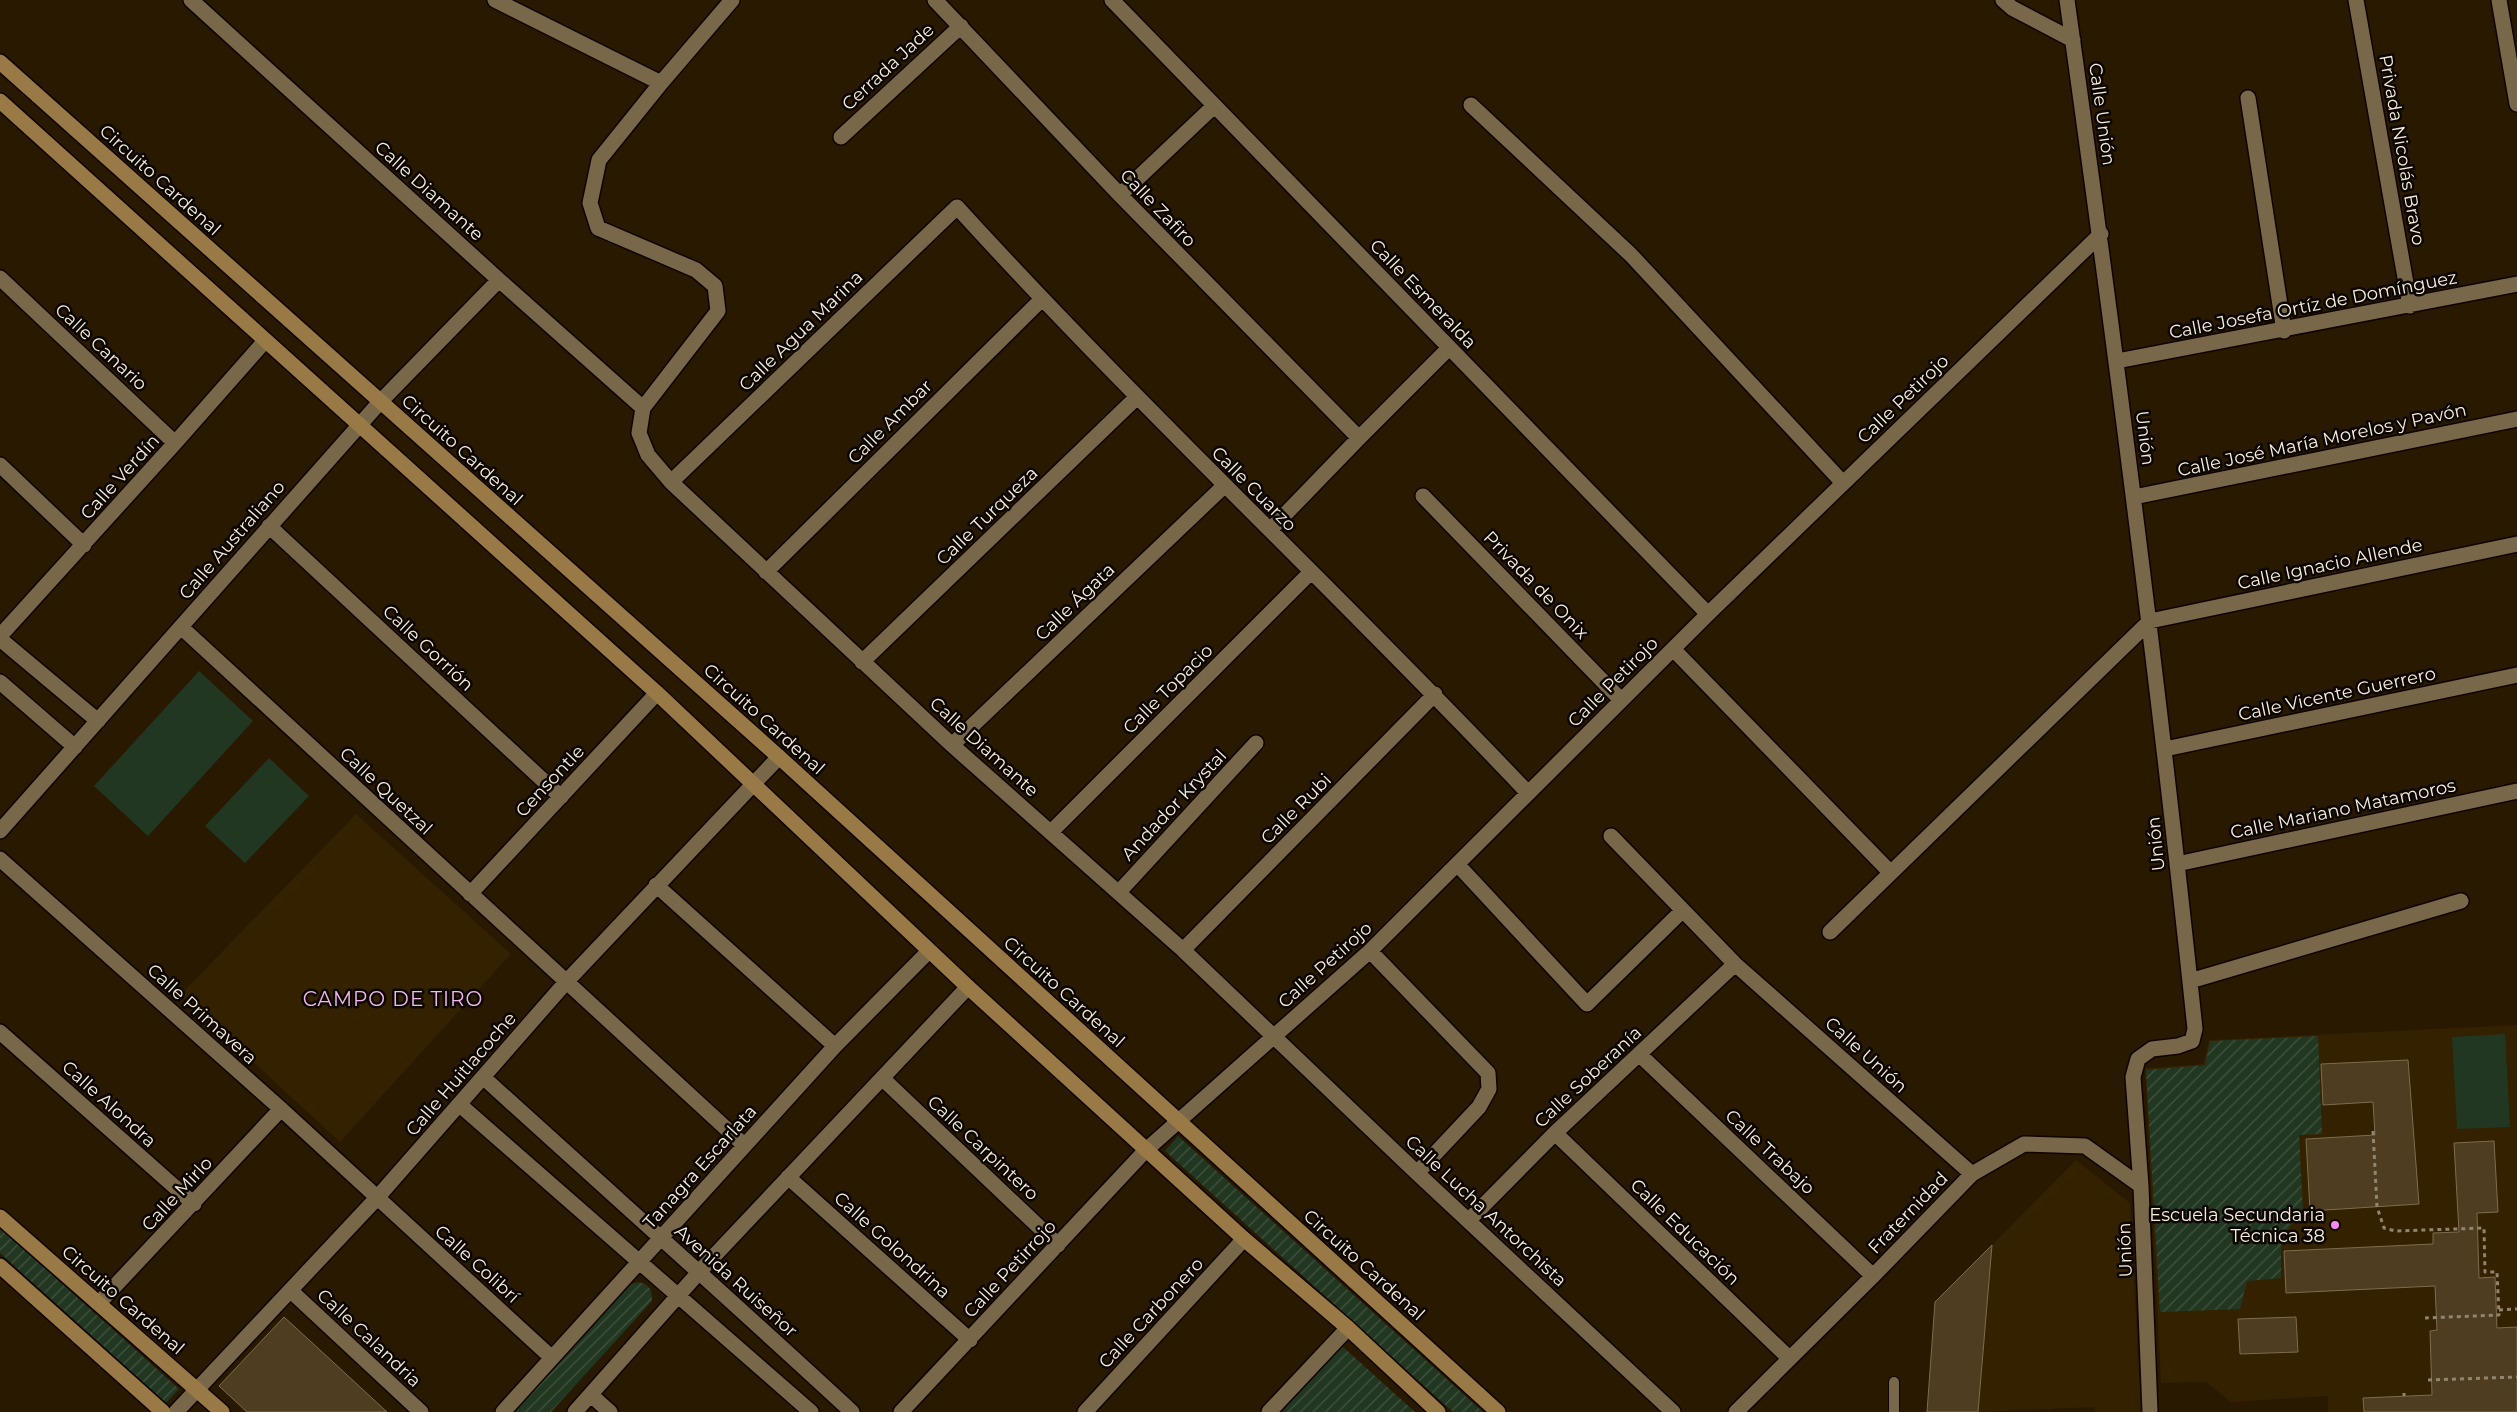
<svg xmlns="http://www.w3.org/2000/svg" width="2517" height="1412" font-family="Montserrat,sans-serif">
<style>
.built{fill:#342100}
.grass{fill:#223721}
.garden{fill:url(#garden-furrows)}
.building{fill:#4e3d21;stroke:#7f6c4f}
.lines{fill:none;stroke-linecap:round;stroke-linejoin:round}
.lane-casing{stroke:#100400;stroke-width:12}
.street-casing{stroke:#100400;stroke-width:18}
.secondary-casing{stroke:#100400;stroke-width:18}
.path{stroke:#918570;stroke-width:3;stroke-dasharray:4 4;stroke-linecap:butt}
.lane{stroke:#786749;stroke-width:10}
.street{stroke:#786749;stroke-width:15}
.secondary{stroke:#997945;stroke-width:15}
.poi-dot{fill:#f489f0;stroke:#0b0600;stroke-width:2}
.labels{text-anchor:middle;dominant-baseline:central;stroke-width:5;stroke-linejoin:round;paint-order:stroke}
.street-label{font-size:18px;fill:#f7eddd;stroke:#0b0600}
.poi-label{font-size:18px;fill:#f7eddd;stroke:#0b0600;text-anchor:end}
.quarter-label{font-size:20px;letter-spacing:1px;fill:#f1b6ee;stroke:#0b0600}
</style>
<defs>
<pattern id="garden-furrows" width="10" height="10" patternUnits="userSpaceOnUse" patternTransform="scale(1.25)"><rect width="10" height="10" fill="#223721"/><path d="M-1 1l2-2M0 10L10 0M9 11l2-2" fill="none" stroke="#435441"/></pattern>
</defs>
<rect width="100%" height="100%" fill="#281900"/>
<path class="built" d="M356 814 511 954 340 1142 180 995Z
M2517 1025V1412H2328V1396L2231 1402 2206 1382 2161 1383 2145 1068 2203 1064 2209 1040Z
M2076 1160 2130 1203 2141 1412H2095V1407L1978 1412 1992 1245Z"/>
<path class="grass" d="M199 671 253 721 148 836 94 786Z
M269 758 309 796 245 863 205 826Z
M2505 1034 2510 1127 2457 1129 2452 1037Z"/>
<path class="garden" d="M2318 1036 2322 1134 2299 1135 2303 1213 2281 1236V1278L2247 1281 2240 1309 2160 1312 2146 1070 2205 1065 2210 1041Z
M1178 1136 1483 1412H1453L1165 1151Z
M0 1228 179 1389 166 1403 0 1253Z
M639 1282C650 1285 652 1290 652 1301L551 1412H513L630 1284Z
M1342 1346 1415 1412H1281Z"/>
<path class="building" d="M2408 1060 2419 1204 2310 1211 2306 1139 2375 1135 2373 1102 2323 1105 2321 1064Z
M2494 1141 2498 1212 2477 1213 2479 1278 2495 1277 2497 1328 2517 1327V1412H2364L2363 1398 2432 1395 2430 1331 2437 1330 2435 1286 2286 1293 2284 1251 2433 1244V1233L2459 1232 2454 1143Z
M1992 1245 1978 1412H1927L1935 1302Z
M284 1317 333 1362 387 1412H247L219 1386Z
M2296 1317 2298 1352 2240 1354 2238 1319Z"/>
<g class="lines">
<defs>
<path id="lane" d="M1894 1382V1412"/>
<path id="street" d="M191 0 499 280 643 408
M495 0 661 83
M732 0 661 83 599 160 590 203 598 228 696 270 715 286 718 311 643 408 639 433 648 455 671 482 952 745 1183 950 1417 1173 1673 1412
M935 0 1120 195 1359 438
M1112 0 1708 614
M2003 0 2012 8 2073 40
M2067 0C2115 343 2159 685 2195 1029L2192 1041 2178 1046 2152 1049 2138 1059 2133 1077 2141 1186 2150 1412
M2356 0 2410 306
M2499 0 2517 104
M2248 98 2284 331
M1471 105 1631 255 1843 483
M841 137 961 26
M1120 195 1214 106
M0 278 175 443
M2117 361 2517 284
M0 465 84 545
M671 482 957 207C1141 409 1341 595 1528 793
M1423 496 1621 700
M2134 497 2517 419
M269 526 561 797
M1270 530 1359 438 1449 348
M766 572 1041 300
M181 627 744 1145
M0 636 175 443 265 341
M0 639 98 721
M1673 649 1890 872
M862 662 1137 397
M0 682 75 747
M952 745 1224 486
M2165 749 2517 675
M0 831 380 402 499 280
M1051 832 1310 573
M1611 836 1735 964 1972 1174
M0 859 281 1109 552 1358
M1457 864 1587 1004 1682 911
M2177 864 2517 791
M656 885 835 1046
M1119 892 1256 743
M470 894 657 693
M1830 932 2150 621 2517 544
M1183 950 1435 694
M1370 951 1488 1073 1489 1089 1479 1107 1417 1173
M2190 981 2461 901
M0 1032 194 1204
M1640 1055 1873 1276
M483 1077C606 1189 730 1299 852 1412
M882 1078 1058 1245
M460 1105 811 1412
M1555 1133 1789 1358
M788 1177 970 1340
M1469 1220 1555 1133 1735 964
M291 1291 421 1412
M99 1303 281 1109
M591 1395 610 1412
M176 1412 376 1199 567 981 779 757
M503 1412 835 1046 929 951
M575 1412 700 1271 968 987
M901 1412 1146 1150 1370 951 1708 614 2101 234
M1085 1412 1244 1239
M1269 1412 1348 1328
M1736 1412 1873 1276 1972 1174 2024 1144 2085 1146 2141 1186"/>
<path id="secondary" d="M0 62 779 757 1498 1412
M0 101 657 693 968 987 1244 1239 1348 1328 1438 1412
M0 1217 222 1412
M0 1266 163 1412"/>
</defs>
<use href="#lane" class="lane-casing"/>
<use href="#street" class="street-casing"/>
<use href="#secondary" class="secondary-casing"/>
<path class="path" d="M2373 1131 2377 1207 2384 1228 2395 1231 2484 1228 2485 1272H2497L2499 1315 2425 1318
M2499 1310 2517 1309
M2428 1380 2517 1377
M2404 1393V1396"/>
<use href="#lane" class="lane"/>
<use href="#street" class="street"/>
<use href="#secondary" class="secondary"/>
</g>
<circle class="poi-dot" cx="2335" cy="1225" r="5"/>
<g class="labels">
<g class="street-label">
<text transform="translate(888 67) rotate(-43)">Cerrada Jade</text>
<text transform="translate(2102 114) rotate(82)">Calle Unión</text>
<text transform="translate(2402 150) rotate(80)">Privada Nicolás Bravo</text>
<text transform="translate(160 180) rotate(42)">Circuito Cardenal</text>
<text transform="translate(429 191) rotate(42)">Calle Diamante</text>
<text transform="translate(1158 208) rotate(46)">Calle Zafiro</text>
<text transform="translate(1423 294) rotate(46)">Calle Esmeralda</text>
<text transform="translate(2313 305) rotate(-11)">Calle Josefa Ortíz de Domínguez</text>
<text transform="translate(801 331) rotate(-44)">Calle Agua Marina</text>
<text transform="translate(101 347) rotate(43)">Calle Canario</text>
<text transform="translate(1903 399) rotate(-44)">Calle Petirojo</text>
<text transform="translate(890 422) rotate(-45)">Calle Ambar</text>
<text transform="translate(2145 438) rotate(83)">Unión</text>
<text transform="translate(2322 440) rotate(-12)">Calle José María Morelos y Pavón</text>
<text transform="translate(462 450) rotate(42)">Circuito Cardenal</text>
<text transform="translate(120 477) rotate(-48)">Calle Verdín</text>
<text transform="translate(1254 489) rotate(45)">Calle Cuarzo</text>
<text transform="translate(987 516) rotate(-44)">Calle Turqueza</text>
<text transform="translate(232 540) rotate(-49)">Calle Australiano</text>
<text transform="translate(2330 564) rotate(-12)">Calle Ignacio Allende</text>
<text transform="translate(1536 585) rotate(46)">Privada de Onix</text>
<text transform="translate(1075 602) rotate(-44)">Calle Ágata</text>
<text transform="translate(428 648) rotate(43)">Calle Gorrión</text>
<text transform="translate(1613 682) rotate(-45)">Calle Petirojo</text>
<text transform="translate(1168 689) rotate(-45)">Calle Topacio</text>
<text transform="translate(2337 694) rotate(-12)">Calle Vicente Guerrero</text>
<text transform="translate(764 719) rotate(42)">Circuito Cardenal</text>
<text transform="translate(984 747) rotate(42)">Calle Diamante</text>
<text transform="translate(550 781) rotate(-47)">Censontle</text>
<text transform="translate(386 791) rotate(43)">Calle Quetzal</text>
<text transform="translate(1174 805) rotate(-47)">Andador Krystal</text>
<text transform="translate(1296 809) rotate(-45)">Calle Rubi</text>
<text transform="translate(2343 809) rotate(-12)">Calle Mariano Matamoros</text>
<text transform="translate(2156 844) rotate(-96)">Unión</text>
<text transform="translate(1325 965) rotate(-42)">Calle Petirojo</text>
<text transform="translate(1064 992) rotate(42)">Circuito Cardenal</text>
<text transform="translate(202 1014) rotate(42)">Calle Primavera</text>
<text transform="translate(1866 1055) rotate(42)">Calle Unión</text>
<text transform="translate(461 1074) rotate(-49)">Calle Huitlacoche</text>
<text transform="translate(1588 1077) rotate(-43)">Calle Soberanía</text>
<text transform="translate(109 1104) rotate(42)">Calle Alondra</text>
<text transform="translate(983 1148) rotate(43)">Calle Carpintero</text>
<text transform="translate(1770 1152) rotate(43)">Calle Trabajo</text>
<text transform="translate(700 1167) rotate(-48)">Tanagra Escarlata</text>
<text transform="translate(177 1194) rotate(-47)">Calle Mirlo</text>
<text transform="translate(1486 1211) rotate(43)">Calle Lucha Antorchista</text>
<text transform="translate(1908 1213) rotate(-46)">Fraternidad</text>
<text transform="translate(1685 1232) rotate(44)">Calle Educación</text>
<text transform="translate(892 1245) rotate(42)">Calle Golondrina</text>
<text transform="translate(2125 1250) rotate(-92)">Unión</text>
<text transform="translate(477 1264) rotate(42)">Calle Colibrí</text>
<text transform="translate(1364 1265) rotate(42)">Circuito Cardenal</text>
<text transform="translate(1010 1269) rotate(-47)">Calle Petirrojo</text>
<text transform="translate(736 1281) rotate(42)">Avenida Ruiseñor</text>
<text transform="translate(123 1300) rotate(41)">Circuito Cardenal</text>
<text transform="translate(1151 1313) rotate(-47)">Calle Carbonero</text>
<text transform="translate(369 1338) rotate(43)">Calle Calandria</text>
</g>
<g class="poi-label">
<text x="2325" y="1215">Escuela Secundaria<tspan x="2325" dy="21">Técnica 38</tspan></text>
</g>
<g class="quarter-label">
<text x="393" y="999">CAMPO DE TIRO</text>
</g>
</g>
</svg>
